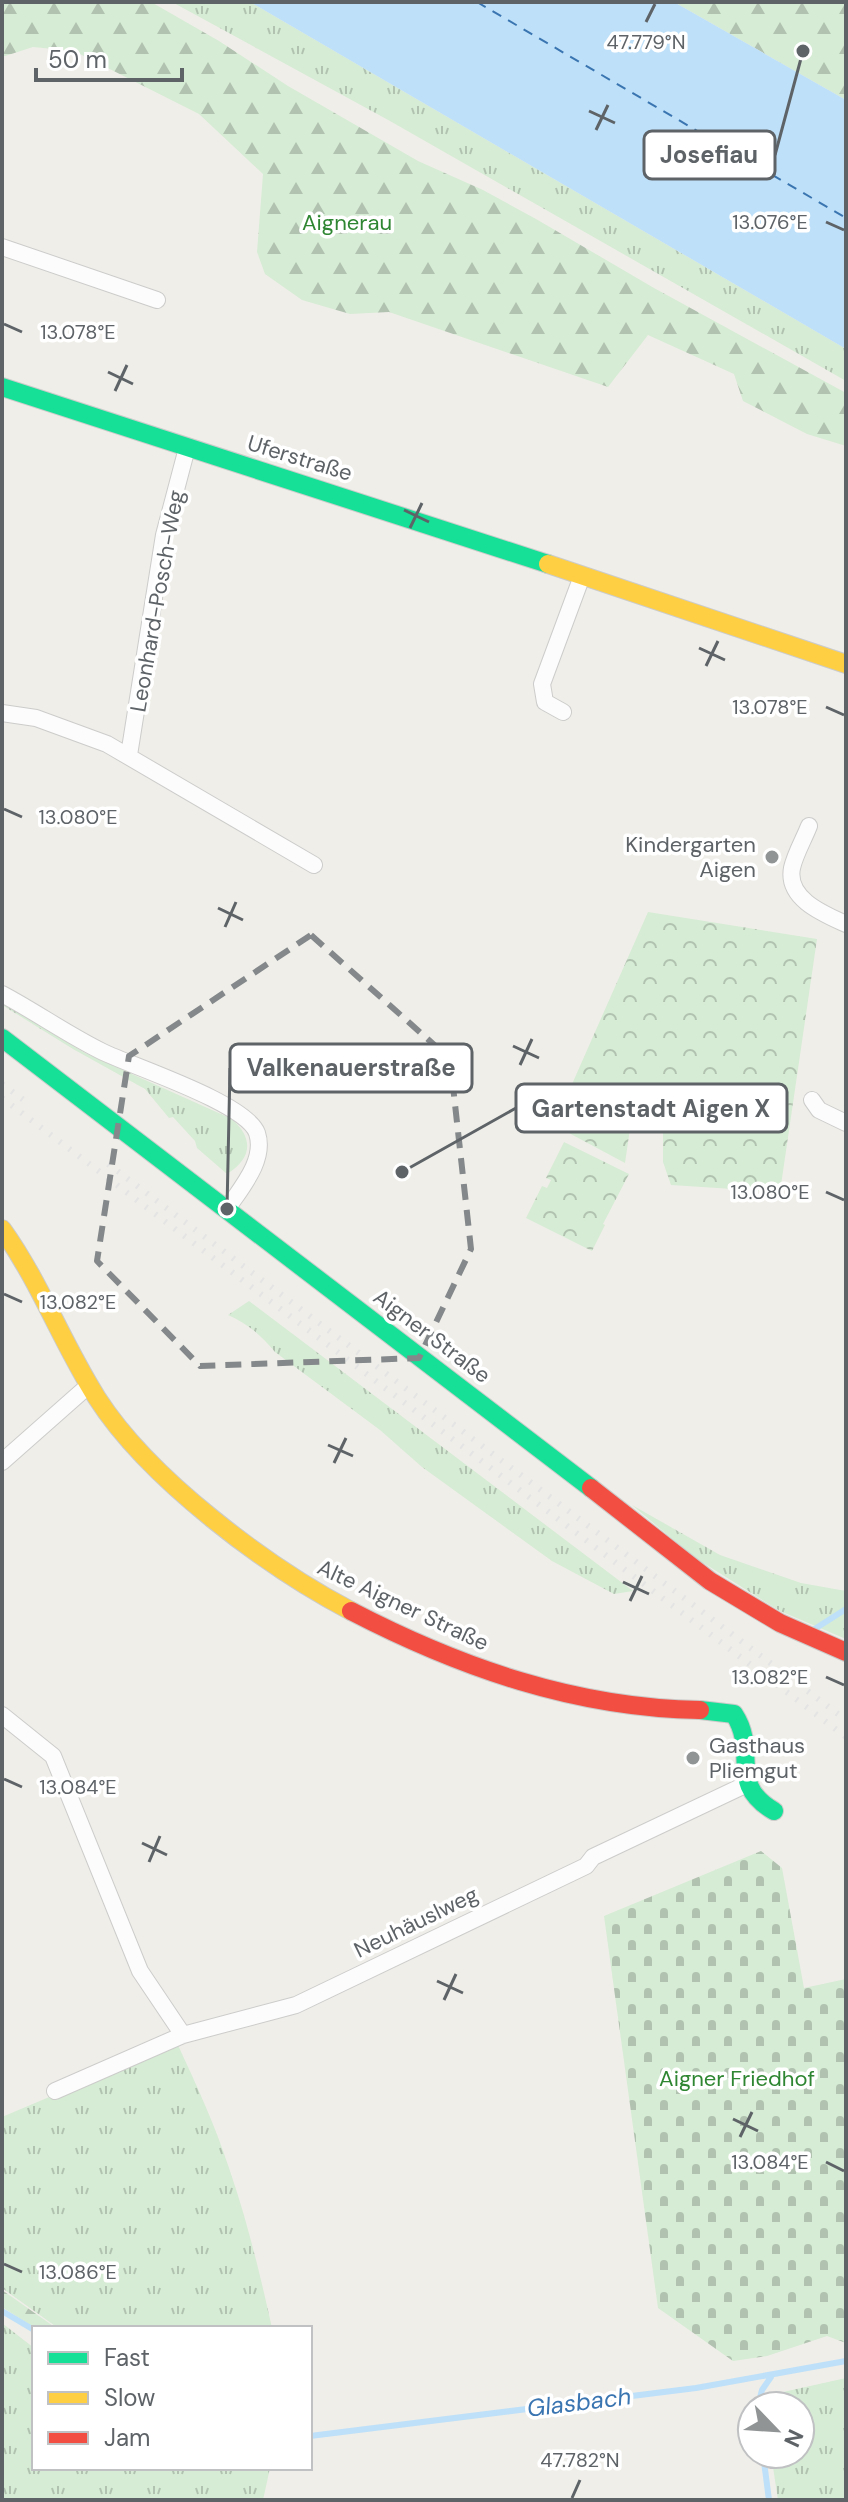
<svg xmlns="http://www.w3.org/2000/svg" width="848" height="2502" font-family="'DM Sans',sans-serif">
<style>
.grass{fill:url(#grass-tufts)}
.forest{fill:url(#forest-firs)}
.cemetery{fill:url(#cemetery-stones)}
.park{fill:url(#park-crowns)}
.water{fill:#bee0f8}
.lines{fill:none;stroke-linecap:round;stroke-linejoin:round}
.stream{stroke:#bee0f8;stroke-width:6}
.ferry{stroke:#3a75b1;stroke-width:2;stroke-dasharray:10 8;stroke-linecap:butt}
.street-casing{stroke:#cccccb;stroke-width:18}
.fast-casing{stroke:#cbcbca;stroke-width:20}
.slow-casing{stroke:#cbcbca;stroke-width:20}
.jam-casing{stroke:#cbcbca;stroke-width:20}
.street{stroke:#fdfcfc;stroke-width:16}
.fast{stroke:#16e098;stroke-width:18}
.slow{stroke:#ffcf43;stroke-width:18}
.jam{stroke:#f24e42;stroke-width:18}
.rail{stroke:#e4e4e4;stroke-width:6;stroke-dasharray:2 10;stroke-linecap:butt}
.marked{fill:none;stroke:#84888a;stroke-width:6;stroke-dasharray:16 10;stroke-linejoin:round}
.ticks{fill:none;stroke:#5e6368;stroke-width:3}
.poi-dot{fill:#919495;stroke:#fff;stroke-width:3}
.labels{text-anchor:middle;dominant-baseline:central;stroke-width:7;stroke-linejoin:round;paint-order:stroke}
.park-label{font-size:22px;fill:#2f8632;stroke:#fff}
.street-label{font-size:22px;fill:#5e6368;stroke:#fff}
.poi-label{font-size:22px;fill:#5e6368;stroke:#fff;text-anchor:end}
.water-label{font-size:24px;font-style:italic;fill:#3a75b1;stroke:#fff}
.ticks-label{font-size:20px;text-anchor:middle;fill:#5e6368;stroke:#fff;stroke-width:7;stroke-linejoin:round;paint-order:stroke}
.leader{fill:none;stroke:#5e6368;stroke-width:3}
.callout-dot{fill:#5e6368;stroke:#fff;stroke-width:3}
.callout{fill:#fff;stroke:#5e6368;stroke-width:3}
.callout-label{font-size:24px;text-anchor:middle;font-weight:bold;fill:#5e6368}
</style>
<defs>
<pattern id="grass-tufts" width="24" height="20" patternUnits="userSpaceOnUse" patternTransform="scale(2)"><rect width="24" height="20" fill="#d6ecd4"/><path d="M3 7l-1-3M5 7V3M7 7l1-3M15 17l-1-3M17 17v-4M19 17l1-3" fill="none" stroke="#b1c3b0"/></pattern>
<pattern id="forest-firs" width="22" height="20" patternUnits="userSpaceOnUse" patternTransform="scale(2)"><rect width="22" height="20" fill="#d6ecd4"/><path d="M5 1l3.5 6h-7zM16 11l3.5 6h-7z" fill="#b1c3b0"/></pattern>
<pattern id="cemetery-stones" width="16" height="16" patternUnits="userSpaceOnUse" patternTransform="scale(2)"><rect width="16" height="16" fill="#d6ecd4"/><path d="M2 7V4a2 2 0 0 1 4 0v3zM10 15v-3a2 2 0 0 1 4 0v3z" fill="#b1c3b0"/></pattern>
<pattern id="park-crowns" width="20" height="18" patternUnits="userSpaceOnUse" patternTransform="scale(2)"><rect width="20" height="18" fill="#d6ecd4"/><path d="M2 6a3 3 0 1 1 6 0M12 15a3 3 0 1 1 6 0" fill="none" stroke="#b1c3b0"/></pattern>
</defs>
<rect width="100%" height="100%" fill="#efeee9"/>
<path class="grass" d="M172 2H250L846 349V381L390 121Z
M2 1002 85 1053 232 1119C254 1139 252 1158 227 1174L197 1148 195 1141 173 1117 169 1118 145 1089 73 1049 2 1005Z
M249 1301 633 1591 614 1594 552 1561 422 1467 380 1430 275 1352C261 1335 248 1324 228 1315Z
M632 1505 720 1555 801 1583 846 1591V1639L780 1611 694 1557Z
M177 2043C196 2084 215 2125 229 2168 247 2220 260 2274 272 2328H58L2 2288V2117Z
M2 2323 34 2348V2468H270L263 2500H2Z
M846 2378V2500H778L771 2454H800V2406H774L783 2392Z"/>
<path class="forest" d="M2 2H151L219 41 288 86 418 161 483 190 536 219 654 288 846 393V446L807 434 743 401 734 374 648 335 608 387 389 312 350 314 302 300 265 274 257 252 263 174 199 114 74 51 33 47 2 57Z
M674 2H846V100Z
M2 2290 56 2328H35L2 2307Z"/>
<path class="cemetery" d="M761 1851 782 1868 804 1988 846 1979V2343L827 2336 767 2356 733 2361 658 2308 604 1916Z"/>
<path class="park" d="M648 912 817 939 780 1192 671 1185 663 1162V1111C656 1098 643 1098 633 1108L625 1163 554 1125Z
M564 1142 629 1174 603 1224 605 1225 592 1251 526 1218 542 1186 547 1188 551 1180 546 1178Z"/>
<path class="water" d="M250 2H674L846 100V349Z"/>
<g class="lines">
<path class="stream" d="M813 1630 846 1609
M2 2311 34 2330
M758 2406 762 2390 771 2377
M310 2436 696 2388 846 2361
M763 2454 769 2500"/>
<path class="ferry" d="M477 2 846 218"/>
<defs>
<path id="street" d="M2 247 157 300
M563 712 545 702 542 684 582 576
M2 713 36 718 107 744 314 865
M129 755 164 535 187 448
M809 826C804 839 795 854 792 868 786 899 824 914 846 924
M2 994C36 1012 68 1035 103 1052 134 1067 246 1103 257 1133 266 1160 241 1188 227 1209
M812 1100 819 1110 846 1123
M2 1462 88 1386
M2 1715 53 1756 140 1971 183 2035
M55 2091 183 2035 296 2005 586 1866 593 1857 747 1784"/>
<path id="fast" d="M2 387 548 564
M2 1038 591 1488
M700 1710 734 1714C759 1752 727 1784 774 1811"/>
<path id="slow" d="M548 564 846 664
M2 1229C40 1282 62 1343 97 1398 149 1479 267 1567 351 1611"/>
<path id="jam" d="M591 1488 710 1581 780 1623 846 1652
M351 1611C461 1668 576 1708 700 1710"/>
</defs>
<use href="#street" class="street-casing"/>
<use href="#fast" class="fast-casing"/>
<use href="#slow" class="slow-casing"/>
<use href="#jam" class="jam-casing"/>
<use href="#street" class="street"/>
<use href="#fast" class="fast"/>
<use href="#slow" class="slow"/>
<use href="#jam" class="jam"/>
<path class="rail" d="M2 1084 25 1101
M2 1098 846 1737
M108 1164 846 1720"/>
</g>
<path class="marked" d="M311 935 450 1059 471 1249 419 1358 200 1366 97 1261 129 1056Z"/>
<path class="ticks" d="M646 22 655 4M589 111 615 123M596 130 608 105M826 222 844 230M4 324 22 332M108 372 133 384M115 391 127 365M404 510 429 522M410 528 422 503M699 648 725 660M706 666 718 641M826 707 844 715M4 809 22 817M218 908 243 920M225 927 236 902M513 1046 539 1058M520 1065 532 1039M826 1192 844 1200M4 1294 22 1302M328 1445 353 1456M334 1463 346 1438M623 1582 649 1594M630 1601 642 1576M826 1677 844 1685M4 1779 22 1787M142 1843 167 1855M149 1862 160 1836M437 1981 463 1993M444 2000 456 1974M733 2119 758 2131M740 2137 752 2112M826 2162 844 2171M4 2264 22 2272M572 2498 580 2480"/>
<g class="poi-dot">
<circle cx="772" cy="857" r="8"/>
<circle cx="693" cy="1758" r="8"/>
</g>
<g class="labels">
<g class="park-label">
<text x="347" y="222">Aignerau</text>
<text x="737" y="2078">Aigner Friedhof</text>
</g>
<g class="street-label">
<text transform="translate(300 458) rotate(17)">Uferstraße</text>
<text transform="translate(157 601) rotate(-80)">Leonhard-Posch-Weg</text>
<text transform="translate(432 1336) rotate(37)">Aigner Straße</text>
<text transform="translate(403 1605) rotate(25)">Alte Aigner Straße</text>
<text transform="translate(416 1922) rotate(-26)">Neuhäuslweg</text>
</g>
<g class="poi-label">
<text x="756" y="844">Kindergarten<tspan x="756" dy="25">Aigen</tspan></text>
<text x="709" y="1745" text-anchor="start">Gasthaus<tspan x="709" dy="25">Pliemgut</tspan></text>
</g>
<g class="water-label">
<text transform="translate(579 2402) rotate(-7)">Glasbach</text>
</g>
</g>
<g class="ticks-label">
<text x="646" y="49">47.779°N</text>
<text x="770" y="229">13.076°E</text>
<text x="78" y="339">13.078°E</text>
<text x="770" y="714">13.078°E</text>
<text x="78" y="824">13.080°E</text>
<text x="770" y="1199">13.080°E</text>
<text x="78" y="1309">13.082°E</text>
<text x="770" y="1684">13.082°E</text>
<text x="78" y="1794">13.084°E</text>
<text x="770" y="2169">13.084°E</text>
<text x="78" y="2279">13.086°E</text>
<text x="580" y="2467">47.782°N</text>
</g>
<path class="leader" d="M803 51L775 155M227 1209L230 1068M402 1172L516 1108"/>
<g class="callout-dot">
<circle cx="803" cy="51" r="8"/>
<circle cx="227" cy="1209" r="8"/>
<circle cx="402" cy="1172" r="8"/>
</g>
<g class="callout">
<rect x="644" y="131" width="131" height="48" rx="8"/>
<rect x="230" y="1044" width="242" height="48" rx="8"/>
<rect x="516" y="1084" width="271" height="48" rx="8"/>
</g>
<g class="callout-label">
<text x="709" y="163">Josefiau</text>
<text x="351" y="1076">Valkenauerstraße</text>
<text x="651" y="1117">Gartenstadt Aigen X</text>
</g>
<rect width="848" height="2502" fill="none" stroke="#5e6368" stroke-width="8"/>
<rect x="32" y="2326" width="280" height="144" fill="#ffffff" stroke="#bfc1c3" stroke-width="2"/>
<rect x="48" y="2352" width="40" height="12" fill="#16e098" stroke="#bfc1c3" stroke-width="2"/>
<text x="104" y="2366" font-size="24" fill="#5e6368">Fast</text>
<rect x="48" y="2392" width="40" height="12" fill="#ffcf43" stroke="#bfc1c3" stroke-width="2"/>
<text x="104" y="2406" font-size="24" fill="#5e6368">Slow</text>
<rect x="48" y="2432" width="40" height="12" fill="#f24e42" stroke="#bfc1c3" stroke-width="2"/>
<text x="104" y="2446" font-size="24" fill="#5e6368">Jam</text>
<g transform="translate(776 2430) rotate(115)"><circle r="38" fill="#ffffff" stroke="#bfc1c3" stroke-width="2"/>
<path d="M0-6L14 30L0 20L-14 30Z" fill="#919495"/>
<text y="-12" font-size="22" font-weight="bold" text-anchor="middle" fill="#5e6368">N</text>
</g>
<path d="M36 68v12h146v-12" fill="none" stroke="#5e6368" stroke-width="4"/>
<text x="48" y="68" font-size="24" fill="#5e6368" stroke="#ffffff" stroke-width="6" paint-order="stroke">50 m</text>
</svg>
